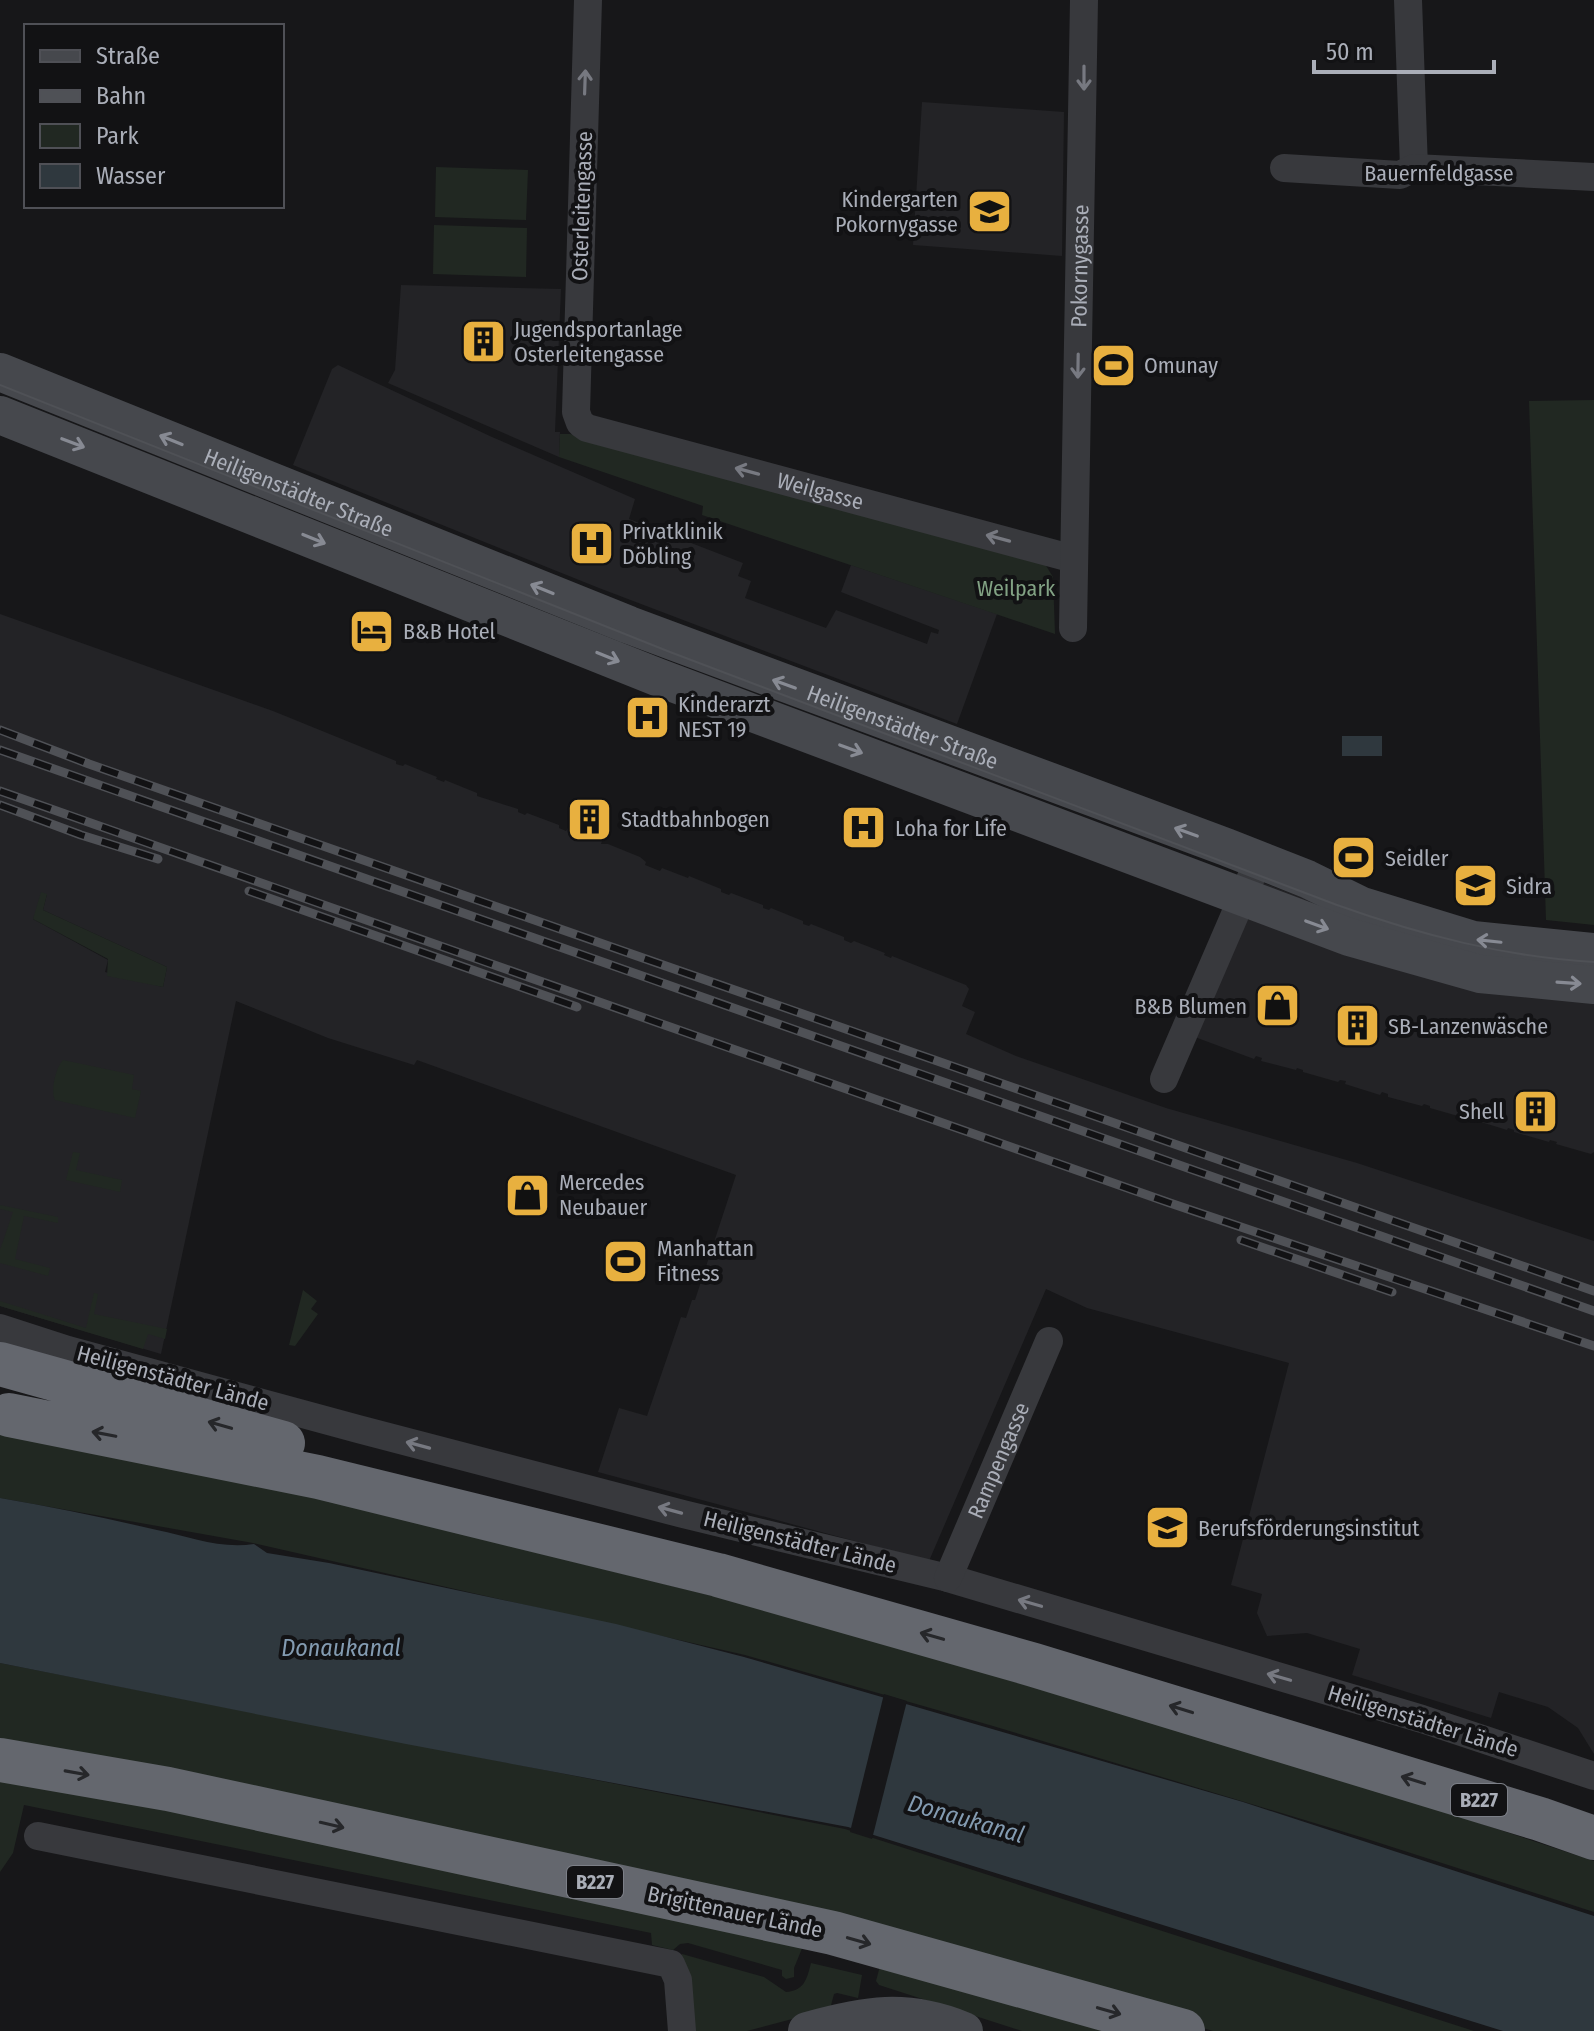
<svg xmlns="http://www.w3.org/2000/svg" width="1594" height="2031" font-family="'Fira Sans Condensed',sans-serif">
<style>
.built{fill:#232326;fill-rule:evenodd}
.green{fill:#212822}
.water{fill:#2f383e}
.pier{fill:#171719}
.lines{fill:none;stroke-linecap:round;stroke-linejoin:round}
.street{stroke:#38393d;stroke-width:28}
.secondary{stroke:#46484d;stroke-width:38}
.highway{stroke:#64676e;stroke-width:44}
.tram{stroke:#4f5156;stroke-width:2}
.rail-casing{stroke:#4f5156;stroke-width:9}
.rail{stroke:#121214;stroke-width:6;stroke-dasharray:18;stroke-linecap:butt}
.oneway{stroke:#777981}
.oneway2{stroke:#878a93}
.oneway3{stroke:#26272a}
.labels{text-anchor:middle;dominant-baseline:central;stroke-width:8;stroke-linejoin:round;paint-order:stroke}
.shield{fill:#121214;stroke:#7c7f87;stroke-width:2}
.shield-label{font-size:20px;font-weight:bold;fill:#aaaeb8}
.street-label{font-size:22px;fill:#aaaeb8;stroke:#121214}
.poi-label{font-size:22px;fill:#aaaeb8;stroke:#121214;text-anchor:start}
.park-label{font-size:22px;fill:#82a284;stroke:#121214}
.water-label{font-size:24px;font-style:italic;fill:#839bb1;stroke:#121214}
</style>
<rect width="100%" height="100%" fill="#171719"/>
<path class="built" d="M922 102 1064 112 1062 256 913 245Z
M401 285 561 289 555 432H560L559 457 388 383 395 370Z
M338 365 492 437 635 499 629 519 743 563 738 576 751 581 745 598 826 628 836 610 927 644 931 632 938 634 939 630 841 592 851 565 997 614 957 724 599 588 293 465 332 369Z
M0 614 273 711 396 761V764L403 766 405 764 437 777 436 779 444 782 445 780 477 793V796L518 809V812L525 815 527 813 559 825V828L566 831 568 828 602 841 601 844H608L640 857 646 862 645 865 660 871 662 868 688 878 689 876 721 889V892L729 895 731 893 763 905V908L769 910 771 908 803 921V924L809 926 811 924 844 937V940L851 943 854 941 885 953 884 955 891 958 892 956 966 985 969 989 962 1006 975 1012 966 1034 1016 1056 1166 1108 1357 1163 1594 1241V1754L1578 1728 1548 1707 1499 1692 1491 1718 1352 1675 1360 1649 1307 1633 1267 1636 1257 1613 1262 1594 1231 1585 1289 1363 1087 1308 1046 1289 929 1561 598 1472 619 1408 647 1416 681 1317 686 1318 692 1300H695L736 1175 417 1060 414 1065 328 1038 236 1001 161 1354 0 1306ZM47 894 43 910 167 967 163 987 105 972 108 960 33 919Z
M1251 878 1335 910 1594 967V1152L1591 1154 1556 1144 1557 1142 1550 1140 1549 1142 1514 1132V1130L1508 1128 1507 1130 1471 1119 1472 1117 1465 1118 1430 1108V1106L1424 1104 1422 1106 1388 1097V1094L1382 1092 1380 1095 1345 1084 1346 1081 1340 1080 1338 1082 1303 1072V1070L1297 1068 1296 1070 1261 1061 1262 1058 1256 1056 1254 1059 1184 1033Z"/>
<path class="green" d="M436 167 528 170 526 220 435 217Z
M434 225 527 228 526 277 433 274Z
M1594 400V925L1546 920 1529 401Z
M560 434H570L1045 564 1053 577 1055 634 702 515 703 506 559 457Z
M41 892 47 894 43 910 167 967 163 987 107 976 108 959 33 919Z
M63 1060 134 1075 132 1089 141 1091 135 1118 55 1100C50 1091 56 1067 63 1060Z
M73 1152 80 1153 76 1170 122 1180 120 1192 66 1180Z
M0 1205 58 1217V1223L24 1216 15 1259 50 1268 48 1276 0 1263V1250L13 1212 0 1209Z
M303 1290 317 1301 311 1309 318 1314 295 1346 289 1345Z
M94 1293 98 1294 94 1314 167 1329 165 1339 148 1334 143 1349 0 1306V1301L86 1328Z
M0 1428 130 1452 785 1614 1345 1779 1594 1861V1912L1364 1838 993 1726 745 1655 253 1543 0 1498Z
M0 1663 845 1829 1474 2031H1213L922 1946 0 1749Z
M0 1775 803 1946 794 1968V1977L786 1979 782 1976V1970L688 1943 680 1944 673 1950 652 1945 651 1933 24 1805 13 1853 0 1872Z
M682 1954 764 1977 786 1992C804 1991 807 1979 811 1963L862 1975 858 1998 837 1993 834 1994 830 2009 747 2031H692L680 1957Z
M880 1966 1126 2031H1022L879 1985 876 1981Z"/>
<path class="water" d="M1342 736H1382V756H1342Z
M0 1498C53 1507 105 1518 157 1530 190 1537 220 1549 254 1544L267 1553 329 1563 616 1624 744 1657 1243 1802 1594 1916V2031H1503L848 1827 406 1744 0 1663Z"/>
<path class="pier" d="M884 1694 907 1701 872 1839 850 1832Z"/>
<g class="lines">
<g class="street">
<path id="s1" d="M588 0 576 412 580 423 587 428 1074 559"/>
<path d="M1408 0 1414 168"/>
<path d="M1284 168 1400 175 1414 168 1594 177"/>
<path id="s2" d="M1073 628 1084 0"/>
<path d="M1164 1079 1259 859"/>
<path d="M0 1328 68 1350 358 1429 683 1514 948 1578 1422 1719 1594 1776"/>
<path id="s3" d="M948 1578 1049 1341"/>
<path d="M38 1836 671 1964 678 1980 682 2031"/>
</g>
<g class="secondary">
<path id="s4" d="M0 372 629 625 1226 847 1307 879 1362 906 1473 940 1594 952"/>
<path d="M0 415 657 677 1349 937 1480 974 1594 985"/>
<path d="M807 2031C865 2015 906 2007 964 2031"/>
</g>
<path class="highway" d="M0 1364 283 1443
M9 1415 318 1477 718 1575 1034 1665 1540 1819 1594 1838
M0 1760 168 1789 833 1933 1183 2031"/>
<path class="tram" d="M0 385 670 652 1337 905C1421 935 1505 957 1594 962"/>
<defs>
<path id="rail" d="M0 730 89 764 1594 1291
M0 750 1594 1311
M0 791 1170 1203 1594 1346
M0 805 81 835 158 859
M249 891 577 1007
M1241 1240 1392 1292"/>
</defs>
<use href="#rail" class="rail-casing"/>
<use href="#rail" class="rail"/>
</g>
<defs><path id="oneway-shaft" d="M-6 0H5M1.5-3L5.5 0L1.5 3" fill="none" stroke-width="1.6" stroke-linecap="round" stroke-linejoin="round" transform="scale(2)"/></defs>
<g class="oneway">
<use href="#oneway-shaft" transform="translate(1084 78) rotate(90)"/>
<use href="#oneway-shaft" transform="translate(585 82) rotate(-88)"/>
<use href="#oneway-shaft" transform="translate(1078 366) rotate(91)"/>
<use href="#oneway-shaft" transform="translate(747 471) rotate(-165)"/>
<use href="#oneway-shaft" transform="translate(998 538) rotate(-165)"/>
<use href="#oneway-shaft" transform="translate(418 1445) rotate(-165)"/>
<use href="#oneway-shaft" transform="translate(670 1510) rotate(-165)"/>
<use href="#oneway-shaft" transform="translate(1030 1603) rotate(-164)"/>
<use href="#oneway-shaft" transform="translate(1279 1677) rotate(-164)"/>
</g>
<g class="oneway2">
<use href="#oneway-shaft" transform="translate(171 440) rotate(-158)"/>
<use href="#oneway-shaft" transform="translate(73 443) rotate(21)"/>
<use href="#oneway-shaft" transform="translate(314 539) rotate(22)"/>
<use href="#oneway-shaft" transform="translate(542 589) rotate(-158)"/>
<use href="#oneway-shaft" transform="translate(608 657) rotate(22)"/>
<use href="#oneway-shaft" transform="translate(784 684) rotate(-160)"/>
<use href="#oneway-shaft" transform="translate(851 749) rotate(20)"/>
<use href="#oneway-shaft" transform="translate(1186 832) rotate(-160)"/>
<use href="#oneway-shaft" transform="translate(1317 925) rotate(20)"/>
<use href="#oneway-shaft" transform="translate(1489 941) rotate(-174)"/>
<use href="#oneway-shaft" transform="translate(1569 983) rotate(4)"/>
</g>
<g class="oneway3">
<use href="#oneway-shaft" transform="translate(220 1425) rotate(-164)"/>
<use href="#oneway-shaft" transform="translate(104 1434) rotate(-169)"/>
<use href="#oneway-shaft" transform="translate(932 1636) rotate(-164)"/>
<use href="#oneway-shaft" transform="translate(1181 1709) rotate(-163)"/>
<use href="#oneway-shaft" transform="translate(77 1773) rotate(10)"/>
<use href="#oneway-shaft" transform="translate(1413 1780) rotate(-163)"/>
<use href="#oneway-shaft" transform="translate(332 1825) rotate(13)"/>
<use href="#oneway-shaft" transform="translate(859 1941) rotate(16)"/>
<use href="#oneway-shaft" transform="translate(1109 2011) rotate(16)"/>
</g>
<defs>
<symbol id="school-square" viewBox="-11 -11 22 22"><rect x="-9" y="-9" width="18" height="18" rx="4" fill="#e8b03f" stroke="#121214"/><path d="M0-5L7-2L0 1L-7-2ZM-4 1L0 2.5L4 1V4Q0 6-4 4Z" fill="#111"/></symbol>
<symbol id="building-square" viewBox="-11 -11 22 22"><rect x="-9" y="-9" width="18" height="18" rx="4" fill="#e8b03f" stroke="#121214"/><path d="M-4-6H4V6H1V3H-1V6H-4ZM-2.5-4.3h1.7v1.8h-1.7ZM.8-4.3h1.7v1.8H.8ZM-2.5-1h1.7V.8h-1.7ZM.8-1h1.7V.8H.8Z" fill="#111"/></symbol>
<symbol id="stadium-square" viewBox="-11 -11 22 22"><rect x="-9" y="-9" width="18" height="18" rx="4" fill="#e8b03f" stroke="#121214"/><path d="M0-5a6.5 5 0 1 0 0 10a6.5 5 0 1 0 0-10ZM-3.5-1.8h7v3.6h-7Z" fill="#111"/></symbol>
<symbol id="hospital-square" viewBox="-11 -11 22 22"><rect x="-9" y="-9" width="18" height="18" rx="4" fill="#e8b03f" stroke="#121214"/><path d="M-5-5h3v3.5h4V-5h3V5h-3V1.5h-4V5h-3Z" fill="#111"/></symbol>
<symbol id="hotel-square" viewBox="-11 -11 22 22"><rect x="-9" y="-9" width="18" height="18" rx="4" fill="#e8b03f" stroke="#121214"/><path d="M-6-4.5h1.5V1H6V5H4.5V3h-9V5H-6ZM-4 0a1.8 1.8 0 1 1 3.6 0ZM.5 0V-2.5h3Q6-2.5 6 0Z" fill="#111"/></symbol>
<symbol id="shop-square" viewBox="-11 -11 22 22"><rect x="-9" y="-9" width="18" height="18" rx="4" fill="#e8b03f" stroke="#121214"/><path d="M-5-2.5h2.3a2.7 3.5 0 0 1 5.4 0H5L5.5 6h-11ZM-1.5-2.5h3a1.5 2.3 0 0 0-3 0Z" fill="#111"/></symbol>
</defs>
<g fill-rule="evenodd">
<use href="#school-square" x="964" y="186" width="51" height="51"/>
<use href="#building-square" x="458" y="316" width="51" height="51"/>
<use href="#stadium-square" x="1088" y="340" width="51" height="51"/>
<use href="#hospital-square" x="566" y="518" width="51" height="51"/>
<use href="#hotel-square" x="346" y="606" width="51" height="51"/>
<use href="#hospital-square" x="622" y="692" width="51" height="51"/>
<use href="#building-square" x="564" y="794" width="51" height="51"/>
<use href="#hospital-square" x="838" y="802" width="51" height="51"/>
<use href="#stadium-square" x="1328" y="832" width="51" height="51"/>
<use href="#school-square" x="1450" y="860" width="51" height="51"/>
<use href="#shop-square" x="1252" y="980" width="51" height="51"/>
<use href="#building-square" x="1332" y="1000" width="51" height="51"/>
<use href="#building-square" x="1510" y="1086" width="51" height="51"/>
<use href="#shop-square" x="502" y="1170" width="51" height="51"/>
<use href="#stadium-square" x="600" y="1236" width="51" height="51"/>
<use href="#school-square" x="1142" y="1502" width="51" height="51"/>
</g>
<g class="labels">
<g class="shield">
<rect x="1451" y="1784" width="56" height="32" rx="6"/>
<rect x="567" y="1866" width="56" height="32" rx="6"/>
</g>
<g class="shield-label">
<text x="1479" y="1800">B227</text>
<text x="595" y="1882">B227</text>
</g>
<g class="street-label">
<text x="1439" y="173">Bauernfeldgasse</text>
<text transform="translate(582 206) rotate(-88)">Osterleitengasse</text>
<text stroke="none"><textPath href="#s2" startOffset="362">Pokornygasse</textPath></text>
<text stroke="none"><textPath href="#s4" startOffset="322">Heiligenstädter Straße</textPath></text>
<text stroke="none"><textPath href="#s1" startOffset="674">Weilgasse</textPath></text>
<text stroke="none"><textPath href="#s4" startOffset="970">Heiligenstädter Straße</textPath></text>
<text transform="translate(173 1378) rotate(15)">Heiligenstädter Lände</text>
<text stroke="none"><textPath href="#s3" startOffset="128">Rampengasse</textPath></text>
<text transform="translate(800 1542) rotate(14)">Heiligenstädter Lände</text>
<text transform="translate(1423 1721) rotate(17)">Heiligenstädter Lände</text>
<text transform="translate(735 1912) rotate(12)">Brigittenauer Lände</text>
</g>
<g class="poi-label">
<text x="958" y="199" text-anchor="end">Kindergarten<tspan x="958" dy="25">Pokornygasse</tspan></text>
<text x="514" y="329">Jugendsportanlage<tspan x="514" dy="25">Osterleitengasse</tspan></text>
<text x="1144" y="365">Omunay</text>
<text x="622" y="531">Privatklinik<tspan x="622" dy="25">Döbling</tspan></text>
<text x="403" y="631">B&amp;B Hotel</text>
<text x="678" y="704">Kinderarzt<tspan x="678" dy="25">NEST 19</tspan></text>
<text x="621" y="819">Stadtbahnbogen</text>
<text x="895" y="828">Loha for Life</text>
<text x="1385" y="858">Seidler</text>
<text x="1506" y="886">Sidra</text>
<text x="1247" y="1006" text-anchor="end">B&amp;B Blumen</text>
<text x="1388" y="1026">SB-Lanzenwäsche</text>
<text x="1504" y="1111" text-anchor="end">Shell</text>
<text x="559" y="1182">Mercedes<tspan x="559" dy="25">Neubauer</tspan></text>
<text x="657" y="1248">Manhattan<tspan x="657" dy="25">Fitness</tspan></text>
<text x="1198" y="1528">Berufsförderungsinstitut</text>
</g>
<g class="park-label">
<text x="1016" y="588">Weilpark</text>
</g>
<g class="water-label">
<text x="341" y="1648">Donaukanal</text>
<text transform="translate(966 1819) rotate(16)">Donaukanal</text>
</g>
</g>
<rect x="24" y="24" width="260" height="184" fill="#121214" stroke="#4f5056" stroke-width="2"/>
<rect x="40" y="50" width="40" height="12" fill="#46484d" stroke="#4f5056" stroke-width="2"/>
<text x="96" y="64" font-size="24" fill="#aaaeb8">Straße</text>
<rect x="40" y="90" width="40" height="12" fill="#4f5156" stroke="#4f5056" stroke-width="2"/>
<text x="96" y="104" font-size="24" fill="#aaaeb8">Bahn</text>
<rect x="40" y="124" width="40" height="24" fill="#212822" stroke="#4f5056" stroke-width="2"/>
<text x="96" y="144" font-size="24" fill="#aaaeb8">Park</text>
<rect x="40" y="164" width="40" height="24" fill="#2f383e" stroke="#4f5056" stroke-width="2"/>
<text x="96" y="184" font-size="24" fill="#aaaeb8">Wasser</text>
<path d="M1314 60v12h180v-12" fill="none" stroke="#aaaeb8" stroke-width="4"/>
<text x="1326" y="60" font-size="24" fill="#aaaeb8" stroke="#121214" stroke-width="6" paint-order="stroke">50 m</text>
</svg>
